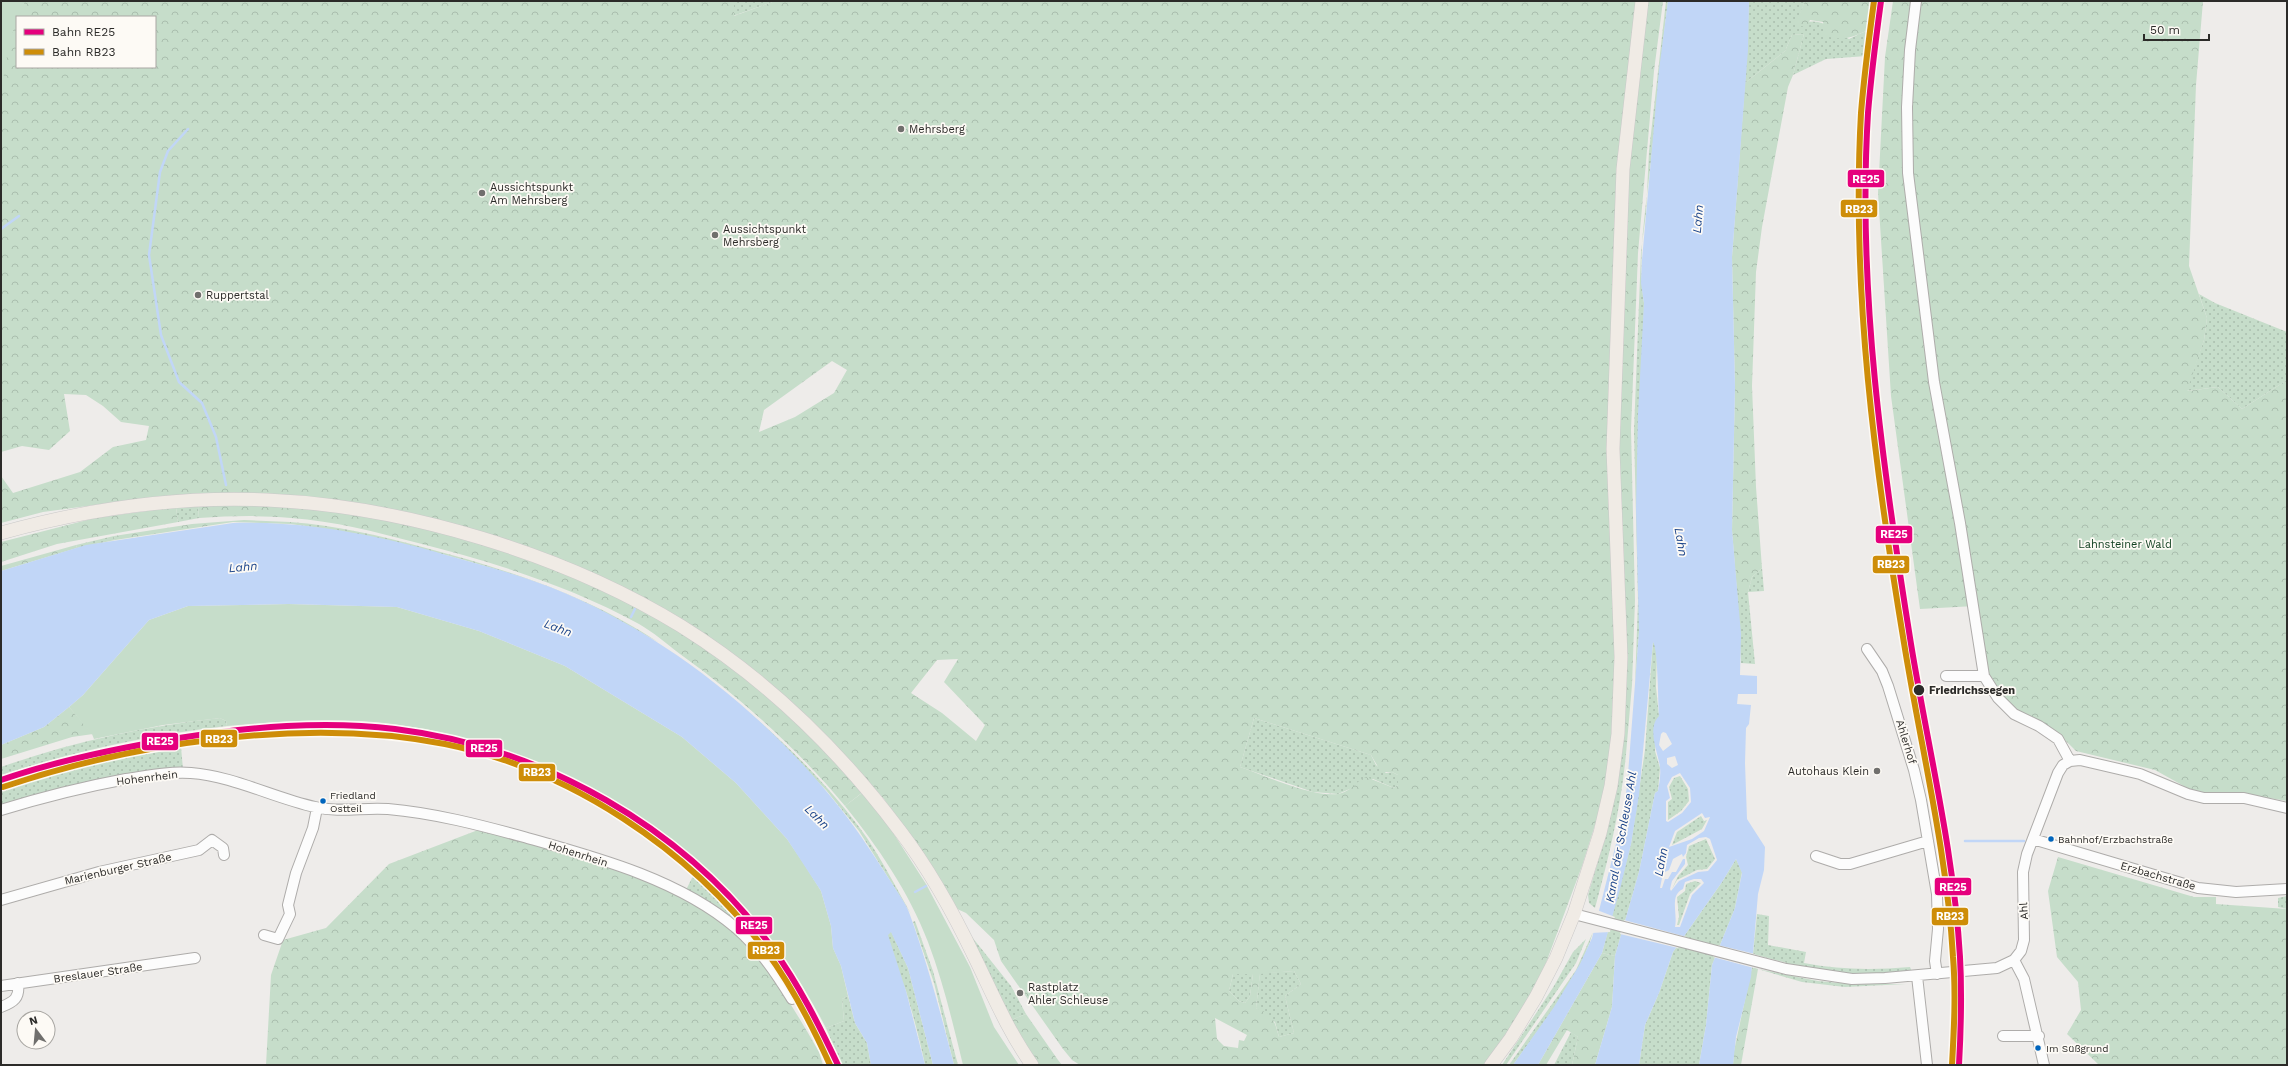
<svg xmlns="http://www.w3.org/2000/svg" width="2288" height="1066" font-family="'Work Sans',sans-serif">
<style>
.grass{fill:url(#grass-dots)}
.forest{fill:url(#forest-crowns);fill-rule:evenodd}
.park{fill:#c6ddca}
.water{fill:#c1d6f7;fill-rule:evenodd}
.pier{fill:#eeecea}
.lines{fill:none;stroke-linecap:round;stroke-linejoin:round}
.stream{stroke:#c1d6f7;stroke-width:2.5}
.minor-casing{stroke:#aeacaa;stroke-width:12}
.major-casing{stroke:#cac9c9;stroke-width:14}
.minor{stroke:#fcfcfc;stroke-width:10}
.major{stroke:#f0ebe5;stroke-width:13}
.rail-1-casing{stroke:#fdfaf5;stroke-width:9}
.rail-2-casing{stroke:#fdfaf5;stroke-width:9}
.rail-1{stroke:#e5007d;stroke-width:6}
.rail-2{stroke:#ce8d08;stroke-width:6}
.poi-dot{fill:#706f6d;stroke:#fdfaf5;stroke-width:1.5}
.stop-dot{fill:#2c2b29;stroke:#fdfaf5;stroke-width:1.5}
.bus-dot{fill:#0065bd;stroke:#fdfaf5;stroke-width:1.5}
.labels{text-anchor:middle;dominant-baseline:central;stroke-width:3.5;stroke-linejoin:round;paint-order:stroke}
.bus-label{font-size:10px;fill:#2c2b29;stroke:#fdfaf5;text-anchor:start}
.poi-label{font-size:11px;fill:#2c2b29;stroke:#fdfaf5;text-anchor:start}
.park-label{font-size:11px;fill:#134223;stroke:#fdfaf5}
.stop-label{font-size:11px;font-weight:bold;fill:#2c2b29;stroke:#fdfaf5;text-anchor:start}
.street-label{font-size:11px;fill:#2c2b29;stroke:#fdfaf5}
.water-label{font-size:12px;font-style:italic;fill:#1b448a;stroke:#fdfaf5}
.line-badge{stroke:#fdfaf5;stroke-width:1.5}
.badge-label{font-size:11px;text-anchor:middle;font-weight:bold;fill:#fff}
</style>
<defs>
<pattern id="grass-dots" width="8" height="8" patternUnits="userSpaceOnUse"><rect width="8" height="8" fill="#c6ddca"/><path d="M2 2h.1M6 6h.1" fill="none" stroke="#aabeae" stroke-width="1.8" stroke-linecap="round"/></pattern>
<pattern id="forest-crowns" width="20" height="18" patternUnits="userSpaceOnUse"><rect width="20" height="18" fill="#c6ddca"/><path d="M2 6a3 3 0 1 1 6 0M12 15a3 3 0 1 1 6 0" fill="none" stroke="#aabeae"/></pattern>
</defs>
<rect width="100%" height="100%" fill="#eeecea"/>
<path class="grass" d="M734 1H775L733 16Z
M1666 1H1668C1661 54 1657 108 1651 161 1646 207 1637 257 1644 303L1639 632 1635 686 1638 601 1634 431 1641 252 1646 213 1649 151Z
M1749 1H1805L1796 25C1820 16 1829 26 1849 39L1870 29 1866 56 1826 59 1793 75 1804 34 1792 35 1785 51 1745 83Z
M2199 294 2215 303 2287 332V380L2242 409 2218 387 2186 391 2204 340 2207 318Z
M198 506 199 518 178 522 176 507Z
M290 522C336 525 381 536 426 548 506 569 589 596 658 642 623 623 587 601 549 587 524 577 497 570 471 562 411 545 352 531 290 524Z
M114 536 115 540 77 548 76 545Z
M1762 568 1764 591 1748 592 1755 664 1741 663 1737 592H1748L1752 577Z
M1653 641 1657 649 1656 687 1659 716 1655 751 1660 768 1658 791 1655 793 1639 872 1615 956 1602 953 1631 844 1645 750Z
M746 710C790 747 834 791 867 838 883 862 897 889 911 914L859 831 826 790Z
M220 718 226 721 227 726C150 735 75 751 1 775V767C72 742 145 726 220 718Z
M1254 718 1371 755 1376 765 1386 773 1392 772 1398 775V785L1394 788 1373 779 1338 794 1313 792 1240 767Z
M1620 743 1623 754H1626C1621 807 1609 857 1595 908L1589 903 1588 895 1605 838Z
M181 747 183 769C120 774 61 785 1 806V787C61 769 119 755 181 747Z
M1680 776 1688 789 1689 801 1681 811 1668 820V802L1672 799 1669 787 1674 778Z
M1701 816 1704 821 1707 820 1702 829 1672 845 1677 832Z
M1706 839 1715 859 1707 869 1697 870 1677 880 1672 889 1678 876 1688 865 1686 857 1689 846Z
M1736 859 1742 872 1735 908 1712 965 1706 1025 1699 1065H1639L1645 1025 1659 993 1673 952 1722 882Z
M694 874 724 904 757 943 686 890Z
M1695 881 1701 883 1690 894 1679 925H1677L1679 917 1677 897 1685 891 1686 884Z
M2287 896V909L2278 907V898Z
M1757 914 1769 916 1768 945 1806 952 1804 963C1840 970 1874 970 1910 967L1912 972 1859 974 1834 973 1787 965V963L1753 954Z
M915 921 933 971 958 1065H954L934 983 913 922Z
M891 931 908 968 933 1065H925C920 1040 913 1015 906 991 900 974 886 950 888 932Z
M1593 932C1581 977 1540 1027 1513 1065H1509L1576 970Z
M972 937 1011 986 1026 1014 1009 1021 972 941Z
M1586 939 1576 963 1506 1065H1502L1554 986 1573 952Z
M1758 969 1818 981 1851 984H1906L1845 987 1802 982Z
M1294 971 1301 984 1285 996 1294 1033 1279 1037 1275 1022 1256 1008 1260 973Z
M1233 974H1253L1250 996 1245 1003 1239 1001 1229 991Z
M848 996 855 1023 867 1043 871 1065H842L826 1028 844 1021 842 999Z
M1571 1032 1578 1037 1572 1065H1554Z"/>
<path class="forest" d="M1 1H734V16L775 1H1638L1623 123 1616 644 1610 756 1602 803 1582 866 1540 979 1515 1023 1483 1065H1080L1072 1060 1063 1049 1001 961 994 940 966 913 955 908 919 850 884 799 853 764 792 702 657 606 394 511 139 499 43 512 1 523V476L13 493 80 472 113 447 146 440 149 426 121 422 103 406 86 395 64 394 70 431 49 450 22 446 1 452ZM17 17H155V67H17ZM832 361 847 370 834 393 795 417 759 432 764 410ZM958 659 944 682 985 725 976 741 942 713 911 693 937 660ZM1254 718 1371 755 1381 772H1392L1398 775V785L1394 788 1366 777C1356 781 1351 792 1338 794 1310 797 1267 776 1240 767ZM1294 971 1301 984 1285 996 1294 1033 1279 1037C1274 1019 1273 1015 1256 1008L1260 974ZM1233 974H1253L1250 996 1245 1003 1239 1001 1229 991ZM1215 1018 1247 1035 1244 1041 1239 1040 1238 1048 1224 1046 1217 1039Z
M1646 1H1663L1654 71 1638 253 1631 430 1635 600 1632 685 1626 754H1623L1620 743 1617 454 1628 157Z
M1805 1H1874L1870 29C1851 38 1845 41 1825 36L1823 22 1810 20 1807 27 1795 25Z
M1893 1H2203L2196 85 2189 266 2207 318 2204 340 2187 391 2218 387 2242 409 2287 380V801L2246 794H2207L2191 790 2155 770 2076 751 2064 739 2017 713 1997 691 1989 674 1975 606 1920 609 1891 396 1878 193 1885 57Z
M1804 34 1793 75 1788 87 1762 227 1756 272 1752 386 1756 487 1762 568 1752 577 1748 592H1737L1732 530 1735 387 1732 257 1745 83 1785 51 1792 35Z
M225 505C252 506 281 505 308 508 470 526 634 584 760 690 797 721 830 757 863 792L845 806C797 748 741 698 680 654 667 644 653 632 639 624 570 586 493 562 418 543 376 532 334 521 291 518 260 515 230 516 199 518L198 506Z
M176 507 178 522 57 544 1 562V542L95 518Z
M244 520 290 522V524L233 522 115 540 114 536 192 524Z
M76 545 77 548 1 571V566Z
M69 707 93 734 72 737 1 759V745L44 727Z
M478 830C567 853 670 874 741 937 748 943 753 952 758 958 782 988 800 1019 819 1052L823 1065H266L271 975 283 940 326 928 389 864Z
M2058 857 2194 897H2216V904L2287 909V1065H2099L2067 1034 2081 1010 2078 982 2057 957 2048 891Z
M1602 953 1615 956 1612 1007 1595 1065H1572L1578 1037 1567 1030 1546 1065H1538Z
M1752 967 1758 969 1741 1065H1733L1734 1051Z
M1026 1014 1058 1060 1062 1065H1038L1009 1021Z"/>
<path class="park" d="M1 1H25L19 17H17L8 50 1 92Z
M289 604 397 607 479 631 565 666 682 737 736 783 787 839 804 864 821 891 831 926 833 948 841 966 848 996 842 999 844 1021 826 1028C741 861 578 748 393 724 338 717 282 721 227 726L226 721 220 718 163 725 94 739 92 734 69 707 83 695 149 620 188 606Z
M862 793 890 828 926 884 970 967 994 1027 1019 1065H963C953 1024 943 981 928 942 909 892 878 847 845 806Z"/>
<path class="water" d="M1668 1H1749L1748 50 1732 257 1735 387 1732 530 1741 634 1740 675 1757 676V694H1738L1737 704 1751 705 1749 724 1746 728 1745 763 1747 819 1765 847 1764 870 1758 894 1751 977 1736 1037 1733 1065H1699L1706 1025 1712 965 1735 908 1742 873 1736 859 1722 882 1673 952 1659 993 1645 1025 1639 1065H1595L1612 1007 1615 956 1639 872 1655 793 1658 791C1659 784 1661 776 1660 768 1659 754 1646 729 1659 716 1658 703 1658 648 1653 642L1639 795 1631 844 1620 889 1602 953 1538 1065H1513L1554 1007 1580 964 1592 938 1619 832 1627 787 1639 632 1636 508 1638 414 1644 303 1641 283 1642 260 1659 70ZM1663 732 1666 733 1672 744 1663 751 1659 745 1661 734ZM1675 756 1678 765 1672 768 1667 764V758ZM1680 773 1690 788 1691 802 1682 813 1668 822 1666 821V801L1670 798 1667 786 1672 777ZM1702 813 1705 818 1710 817 1704 831 1692 839 1669 847 1675 831ZM1706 837 1710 839 1717 860 1708 871 1698 872 1679 881 1671 891 1670 889 1672 881 1685 864V859H1683L1676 872H1672L1668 879H1665L1662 888H1660L1663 873 1669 870 1673 859 1682 854 1683 857 1686 853 1687 845 1699 838ZM1694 879H1701L1704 883 1692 895 1680 927H1675C1678 914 1669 895 1683 889L1685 882Z
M233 523C306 521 377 535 446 555 481 565 516 574 550 587 663 632 765 713 840 808 860 833 876 859 893 885 899 895 907 905 910 915 927 962 941 1014 954 1065H933L908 968 891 932 888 935 906 991 925 1065H871L867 1043 855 1023 841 966 833 948 831 926 821 891 787 839 736 783 682 737 565 666 479 631 397 607 289 604 188 606 149 620 83 695 69 707 44 727 1 745V571L86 545Z"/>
<path class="pier" d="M1597 910 1615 917 1610 932 1591 933Z
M1624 920 1687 937 1678 948 1620 934Z
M1718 945 1755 954 1754 968 1713 957Z"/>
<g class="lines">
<path class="stream" d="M188 129 168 151 160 172 149 255 161 335 179 382 202 403 216 437 226 485
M1 229 19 216
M631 617 635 609
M1965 841H2024
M915 892 926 886"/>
<defs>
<path id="minor" d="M1916 1 1910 50 1907 107 1908 173 1934 382 1960 523 1984 676 1998 698 2014 714 2039 726 2058 739 2070 761
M1867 649 1882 671 1888 686 1914 770 1921 800 1937 894 1938 929 1935 961 1937 974
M1946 676H1984
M1 810C43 797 83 787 126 779 147 776 169 771 191 773 233 776 274 798 315 807 340 813 364 807 388 809 434 813 480 825 524 837 595 857 679 879 736 928 759 948 776 973 792 999
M2033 839 2198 888 2236 892 2287 889
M1816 856 1840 864H1850L1928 841
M1 900 99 872 199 850 212 840 223 848 224 855
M1574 914 1786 969 1852 979 1885 978 1997 968 2014 960 2021 951 2024 940 2023 872 2027 854 2058 773 2063 765 2070 761 2080 760 2140 774 2188 794 2204 798H2244L2287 808
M264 935 278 939 290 914 288 905 296 873 313 828 317 808
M2014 960 2024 979 2044 1065
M1917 976 1927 1065
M1 986 195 958
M1 1007C14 1002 20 998 18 983
M2003 1036H2039"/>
<path id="major" d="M1 533C87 509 178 496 267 500 405 506 564 554 681 626 766 679 840 751 900 831 929 869 954 914 975 958 993 995 1008 1031 1032 1065
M1491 1065 1511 1038 1536 997 1556 958 1574 914 1600 833 1611 786 1618 734 1621 657 1613 449 1623 169 1642 1"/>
</defs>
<use href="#minor" class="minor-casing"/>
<use href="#major" class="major-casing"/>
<use href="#minor" class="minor"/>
<use href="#major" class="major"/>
<defs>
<path id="rail-1" d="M1881 1C1876 38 1871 76 1868 113 1857 290 1883 470 1911 644 1928 748 1954 852 1960 957 1962 993 1961 1029 1959 1065
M1 780C59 760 118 748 179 738 250 727 323 720 395 729 542 747 686 828 773 949 799 985 819 1025 838 1065"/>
<path id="rail-2" d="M1874 1C1869 38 1864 76 1861 113 1851 290 1875 469 1904 643 1921 748 1947 852 1953 957 1956 993 1954 1029 1952 1065
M3 787C136 742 306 717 445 744 569 769 690 849 766 951 792 986 812 1025 830 1065"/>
</defs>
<use href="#rail-1" class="rail-1-casing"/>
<use href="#rail-2" class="rail-2-casing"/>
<use href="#rail-1" class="rail-1"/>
<use href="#rail-2" class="rail-2"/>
</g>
<g class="poi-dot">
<circle cx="901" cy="129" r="4"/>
<circle cx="482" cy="193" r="4"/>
<circle cx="715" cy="235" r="4"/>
<circle cx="198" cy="295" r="4"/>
<circle cx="1877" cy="771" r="4"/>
<circle cx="1020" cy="993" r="4"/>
</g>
<circle class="stop-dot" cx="1919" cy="690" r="6"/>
<g class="bus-dot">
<circle cx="323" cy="801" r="3.5"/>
<circle cx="2051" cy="839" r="3.5"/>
<circle cx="2038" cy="1048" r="3.5"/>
</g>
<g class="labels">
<g class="bus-label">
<text x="330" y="795">Friedland<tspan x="330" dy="13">Ostteil</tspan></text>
<text x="2058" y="839">Bahnhof/Erzbachstraße</text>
<text x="2046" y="1048">Im Süßgrund</text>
</g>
<g class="poi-label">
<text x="909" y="129">Mehrsberg</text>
<text x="490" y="187">Aussichtspunkt<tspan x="490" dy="13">Am Mehrsberg</tspan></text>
<text x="723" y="229">Aussichtspunkt<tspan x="723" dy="13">Mehrsberg</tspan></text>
<text x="206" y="295">Ruppertstal</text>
<text x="1869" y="771" text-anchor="end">Autohaus Klein</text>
<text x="1028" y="987">Rastplatz<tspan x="1028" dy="13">Ahler Schleuse</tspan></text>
</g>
<g class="park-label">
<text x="2125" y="544">Lahnsteiner Wald</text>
</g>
<g class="stop-label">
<text x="1929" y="690">Friedrichssegen</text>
</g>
<g class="street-label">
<text transform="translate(1906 742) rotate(73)">Ahlerhof</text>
<text transform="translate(147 778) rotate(-7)">Hohenrhein</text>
<text transform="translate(578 854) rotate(18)">Hohenrhein</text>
<text transform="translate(118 869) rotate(-13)">Marienburger Straße</text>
<text transform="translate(2158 876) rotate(16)">Erzbachstraße</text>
<text transform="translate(2024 911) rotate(-93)">Ahl</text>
<text transform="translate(98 973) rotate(-8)">Breslauer Straße</text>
</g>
<g class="water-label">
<text transform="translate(1698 219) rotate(-85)">Lahn</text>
<text transform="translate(1681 542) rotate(80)">Lahn</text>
<text transform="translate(243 567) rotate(-5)">Lahn</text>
<text transform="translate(558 628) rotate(20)">Lahn</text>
<text transform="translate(817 817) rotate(45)">Lahn</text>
<text transform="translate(1621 837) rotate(-80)">Kanal der Schleuse Ahl</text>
<text transform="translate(1661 862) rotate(-79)">Lahn</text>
</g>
</g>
<g class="line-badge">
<rect x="1847" y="169" width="38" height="19" rx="4" fill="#e5007d"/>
<rect x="1840" y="199" width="38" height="19" rx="4" fill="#ce8d08"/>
<rect x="1875" y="525" width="38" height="19" rx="4" fill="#e5007d"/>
<rect x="1872" y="555" width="38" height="19" rx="4" fill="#ce8d08"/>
<rect x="200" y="729" width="38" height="19" rx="4" fill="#ce8d08"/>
<rect x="141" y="732" width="38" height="19" rx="4" fill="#e5007d"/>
<rect x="465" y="739" width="38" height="19" rx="4" fill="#e5007d"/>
<rect x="518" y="763" width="38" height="19" rx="4" fill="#ce8d08"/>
<rect x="1934" y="877" width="38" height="19" rx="4" fill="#e5007d"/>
<rect x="1931" y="907" width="38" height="19" rx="4" fill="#ce8d08"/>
<rect x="735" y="916" width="38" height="19" rx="4" fill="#e5007d"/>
<rect x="747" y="941" width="38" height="19" rx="4" fill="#ce8d08"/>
</g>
<g class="badge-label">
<text x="1866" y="183">RE25</text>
<text x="1859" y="213">RB23</text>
<text x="1894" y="538">RE25</text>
<text x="1891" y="568">RB23</text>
<text x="219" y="743">RB23</text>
<text x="160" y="745">RE25</text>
<text x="484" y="752">RE25</text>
<text x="537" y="776">RB23</text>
<text x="1953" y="891">RE25</text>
<text x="1950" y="920">RB23</text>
<text x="754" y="929">RE25</text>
<text x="766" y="954">RB23</text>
</g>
<rect width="2288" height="1066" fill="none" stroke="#2c2b29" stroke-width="4"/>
<rect x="16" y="16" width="140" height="52" fill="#fdfaf5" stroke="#a9a7a3"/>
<rect x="24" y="29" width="20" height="6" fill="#e5007d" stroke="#a9a7a3"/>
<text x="52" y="36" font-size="12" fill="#2c2b29">Bahn RE25</text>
<rect x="24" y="49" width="20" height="6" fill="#ce8d08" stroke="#a9a7a3"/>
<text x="52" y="56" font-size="12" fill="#2c2b29">Bahn RB23</text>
<g transform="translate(36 1030) rotate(344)"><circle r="19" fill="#fdfaf5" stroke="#a9a7a3"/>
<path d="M0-3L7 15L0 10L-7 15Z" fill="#706f6d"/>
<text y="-6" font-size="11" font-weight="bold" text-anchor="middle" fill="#2c2b29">N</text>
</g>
<path d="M2144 34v6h65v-6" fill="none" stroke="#2c2b29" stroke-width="2"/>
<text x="2150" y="34" font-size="12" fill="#2c2b29" stroke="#fdfaf5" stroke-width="3" paint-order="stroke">50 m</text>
</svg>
